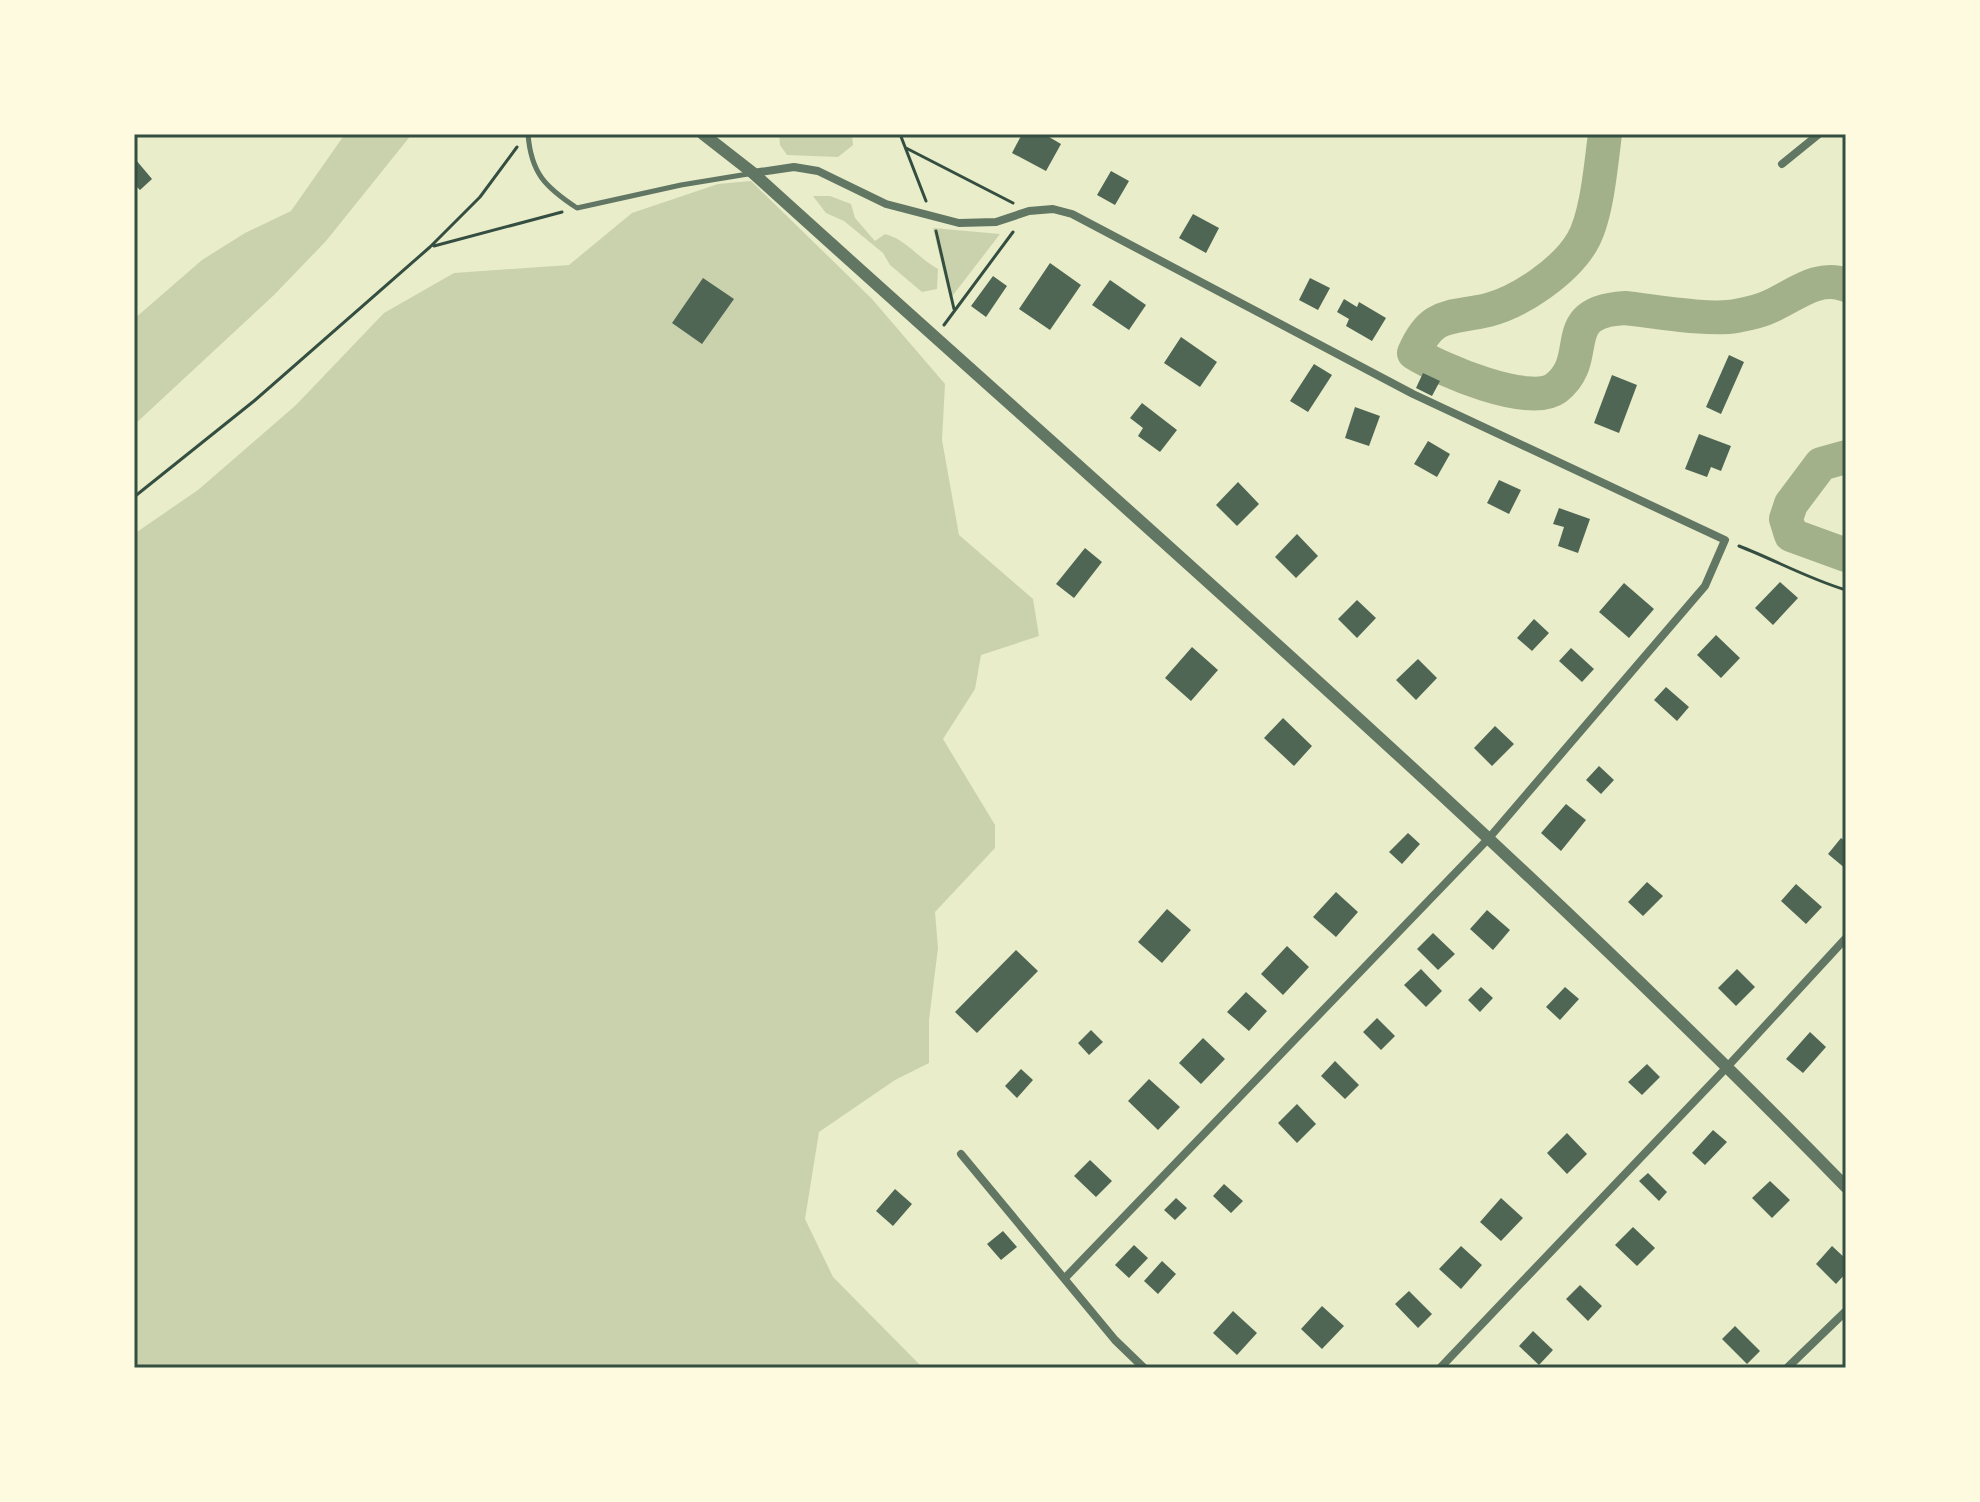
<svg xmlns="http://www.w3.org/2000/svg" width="1980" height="1502" font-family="'Fira Sans Condensed',sans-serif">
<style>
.green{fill:#cad2ad}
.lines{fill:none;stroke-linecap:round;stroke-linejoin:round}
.river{stroke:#a3b18a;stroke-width:34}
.building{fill:#4f6655}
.path{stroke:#344e41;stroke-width:3}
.service{stroke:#617663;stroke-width:5}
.minor{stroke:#617663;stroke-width:8}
.tertiary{stroke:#617663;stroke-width:12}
.neatline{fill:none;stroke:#344e41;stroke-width:3}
</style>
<rect width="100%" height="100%" fill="#e9edc9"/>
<path class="green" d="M345 134H412L326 241 274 295 134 425V319L202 260 245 233 291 211Z
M779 134H852L853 145 838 157 787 155 780 145Z
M751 181 872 299 945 384 942 440 959 535 1033 599 1039 636 981 655 975 689 943 739 995 825V848L935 912 938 948 929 1020V1063L895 1080 819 1132 805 1219 833 1277 923 1368H134V534L198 490 296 405 384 313 454 273 569 265 632 213 718 184Z
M813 196H830L851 204 855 218 875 241 885 234C907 240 918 258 938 269L937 289 922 292 890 265 883 253 844 221 826 213Z
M933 228 1000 234 950 299Z"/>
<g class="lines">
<path class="river" d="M1605 134C1601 164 1597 217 1582 242 1565 271 1520 302 1488 310 1450 319 1432 311 1414 353 1439 369 1530 408 1556 388 1595 358 1554 312 1625 308 1653 311 1709 321 1736 316 1747 314 1761 311 1771 306 1795 295 1819 274 1846 285
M1846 457 1821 464 1791 504 1786 519 1791 535 1846 555"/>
</g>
<path class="building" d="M1022 134H1044L1061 144 1046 171 1012 153Z
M136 160 152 179 140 190 134 184Z
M1111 171 1129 181 1115 205 1097 195Z
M1193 214 1219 228 1206 253 1179 238Z
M1050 263 1081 285 1050 330 1019 309Z
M993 276 1007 286 986 317 971 306Z
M703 278 734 299 702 344 672 323Z
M1310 278 1330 288 1318 310 1299 300Z
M1110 280 1146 305 1129 330 1092 305Z
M1344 299 1357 307 1359 302 1386 318 1372 341 1346 326 1349 319 1337 312Z
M1181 337 1217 362 1200 387 1164 363Z
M1729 355 1744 362 1721 414 1706 407Z
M1314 364 1332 375 1308 412 1290 401Z
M1423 373 1440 381 1432 396 1416 388Z
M1612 375 1637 385 1619 433 1594 423Z
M1142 403 1177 430 1160 452 1138 436 1143 428 1130 418Z
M1355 407 1380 416 1369 446 1345 438Z
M1699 434 1731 446 1721 471 1711 467 1707 477 1685 469Z
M1428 441 1450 454 1437 477 1414 464Z
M1499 480 1521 490 1509 514 1487 503Z
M1238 482 1259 504 1237 526 1216 505Z
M1559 508 1590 519 1578 553 1558 546 1564 527 1553 524Z
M1297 534 1318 556 1296 578 1275 557Z
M1085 548 1102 562 1074 598 1056 584Z
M1780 582 1798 598 1773 625 1755 608Z
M1624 583 1654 609 1629 638 1599 612Z
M1357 600 1376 618 1357 638 1338 619Z
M1534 619 1549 633 1532 651 1517 638Z
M1716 635 1740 658 1721 678 1697 655Z
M1192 647 1218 670 1191 701 1165 678Z
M1571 648 1594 669 1582 682 1559 661Z
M1418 659 1437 678 1416 700 1396 680Z
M1666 687 1689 707 1677 721 1654 700Z
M1283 718 1312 746 1294 766 1264 738Z
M1495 726 1514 744 1492 766 1474 748Z
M1599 766 1614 780 1601 794 1586 780Z
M1566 804 1586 820 1561 851 1541 833Z
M1408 833 1420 844 1402 864 1389 852Z
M1841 838 1846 842V869L1828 854Z
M1647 882 1663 896 1643 916 1628 902Z
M1796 884 1822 907 1806 924 1781 901Z
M1336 892 1358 912 1336 937 1313 917Z
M1167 909 1191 930 1162 963 1138 942Z
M1487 910 1510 930 1493 950 1470 929Z
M1433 933 1455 954 1438 970 1417 949Z
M1287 946 1309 967 1283 995 1261 974Z
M1016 950 1038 971 977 1033 955 1012Z
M1421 969 1442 991 1426 1007 1404 985Z
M1737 969 1755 987 1736 1006 1718 988Z
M1481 987 1493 998 1480 1012 1468 1000Z
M1565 987 1579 999 1560 1020 1546 1007Z
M1246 992 1267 1011 1249 1031 1227 1012Z
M1377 1018 1395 1036 1381 1050 1363 1032Z
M1091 1030 1103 1042 1089 1055 1078 1043Z
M1810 1032 1826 1047 1803 1073 1786 1059Z
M1203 1038 1225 1059 1201 1084 1179 1063Z
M1335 1061 1359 1085 1345 1099 1321 1076Z
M1647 1064 1660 1077 1642 1095 1628 1082Z
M1021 1069 1033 1080 1017 1098 1005 1086Z
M1149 1079 1180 1107 1158 1130 1128 1101Z
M1297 1104 1316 1124 1297 1143 1278 1123Z
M1713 1130 1727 1142 1705 1165 1692 1153Z
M1567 1133 1587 1154 1567 1174 1547 1153Z
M1090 1160 1112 1181 1096 1197 1074 1176Z
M1648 1173 1667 1192 1659 1201 1639 1181Z
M1770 1181 1790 1200 1772 1218 1752 1198Z
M1224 1184 1243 1201 1231 1213 1213 1196Z
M895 1189 912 1204 893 1226 876 1211Z
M1176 1198 1187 1208 1175 1220 1164 1210Z
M1501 1198 1523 1218 1501 1241 1480 1222Z
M1633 1227 1655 1248 1637 1266 1615 1245Z
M1003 1231 1017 1247 1001 1260 987 1244Z
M1134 1245 1148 1258 1129 1278 1115 1265Z
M1461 1246 1482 1265 1461 1289 1439 1269Z
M1832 1246 1846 1259V1273L1836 1284 1816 1264Z
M1162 1261 1176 1274 1158 1294 1144 1281Z
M1580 1285 1602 1306 1588 1321 1566 1299Z
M1409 1291 1432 1314 1418 1328 1395 1304Z
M1322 1306 1344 1326 1322 1349 1301 1329Z
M1233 1311 1257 1333 1237 1355 1213 1333Z
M1735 1326 1760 1351 1747 1364 1722 1339Z
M1533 1331 1553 1350 1539 1365 1519 1346Z"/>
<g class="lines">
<path class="path" d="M900 134 926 201
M906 148 1013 203
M936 231 954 309
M434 246 562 212
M944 325 1013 232
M134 497 254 401 430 247 480 197 517 147
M1739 546C1775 560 1809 579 1846 590"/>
<path class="service" d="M528 134C531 173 545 187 577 208L681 185 748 174"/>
<path class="minor" d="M1782 164 1819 134
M753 173 794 167 818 171 886 204 959 223 996 222 1029 211 1053 209 1072 214 1413 394 1725 540 1705 586 1489 838 1065 1278
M961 1154 1115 1340 1144 1368
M1440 1368 1728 1066 1846 938
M1787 1368 1846 1311"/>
<path class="tertiary" d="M703 134 753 173C1121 507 1499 831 1846 1187"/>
</g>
<rect width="1980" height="1502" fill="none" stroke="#fefae0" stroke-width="272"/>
<rect x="136" y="136" width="1708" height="1230" class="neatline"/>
</svg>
